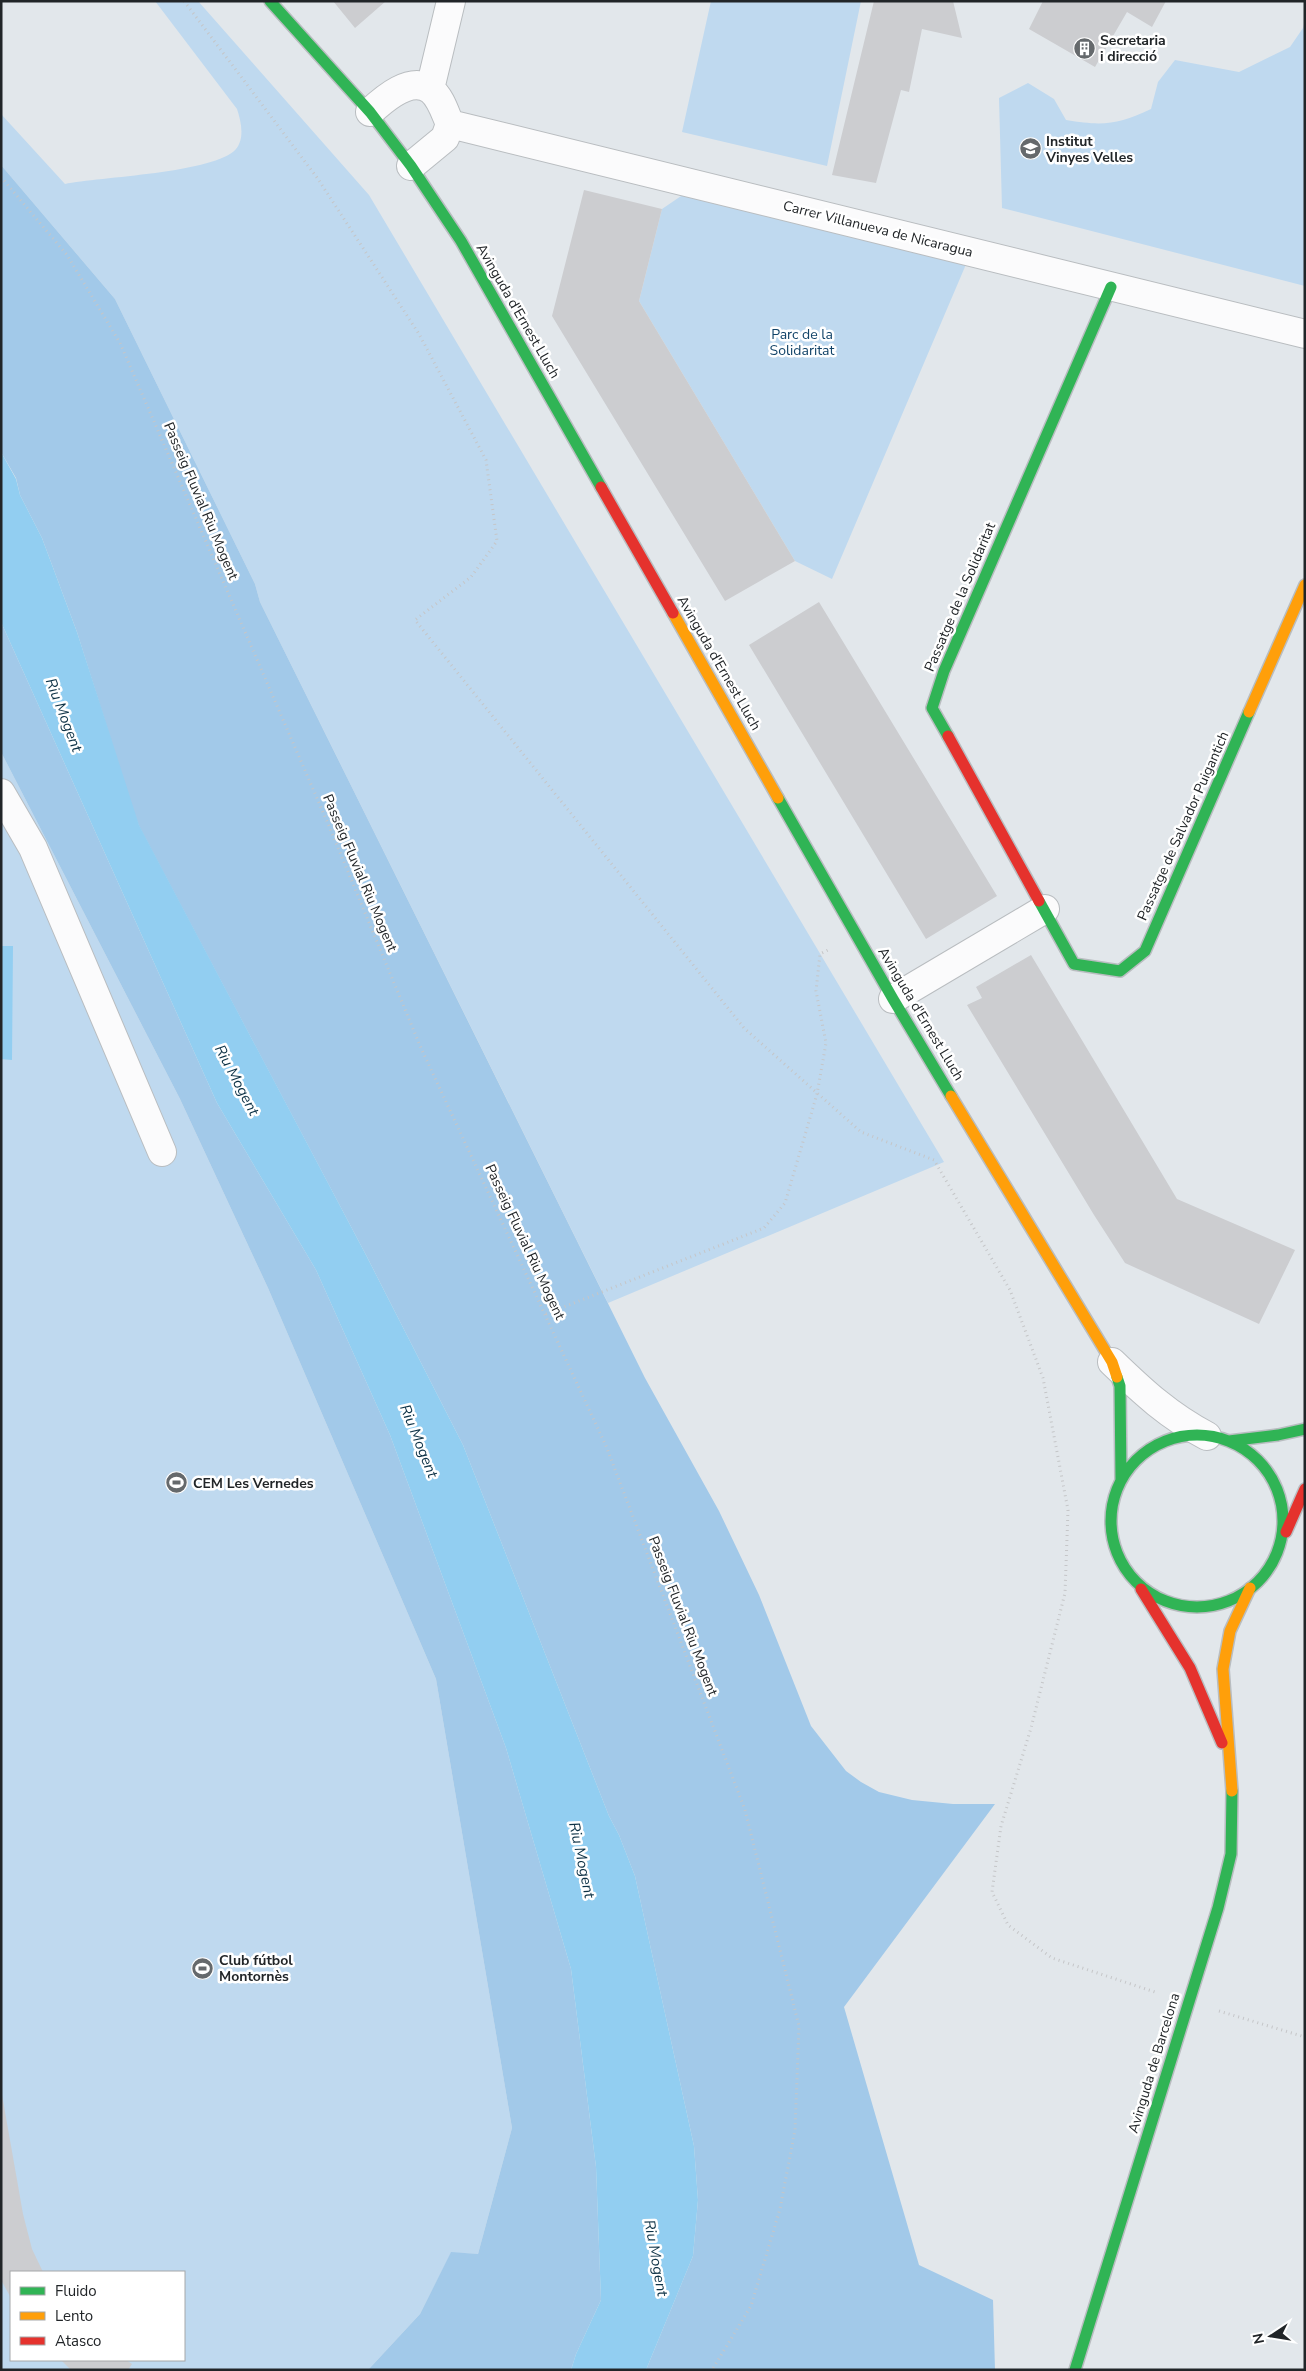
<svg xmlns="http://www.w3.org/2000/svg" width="1306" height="2371" font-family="'Nunito Sans',sans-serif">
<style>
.green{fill:#bfd9ef;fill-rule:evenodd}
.forest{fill:#a2c9e9}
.water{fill:#92cef1}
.building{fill:#cccdd0}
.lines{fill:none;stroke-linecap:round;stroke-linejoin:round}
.street-casing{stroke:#b9bdc0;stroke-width:30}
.fast-casing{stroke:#b9bdc0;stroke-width:14}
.slow-casing{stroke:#b9bdc0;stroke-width:14}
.jam-casing{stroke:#b9bdc0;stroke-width:14}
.path{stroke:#c5c6c8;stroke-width:3;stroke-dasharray:1 4;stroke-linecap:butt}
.street{stroke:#fbfbfc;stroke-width:28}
.fast{stroke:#30b455;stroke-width:11}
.slow{stroke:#ff9f0a;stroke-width:11}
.jam{stroke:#e5322d;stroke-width:11}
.labels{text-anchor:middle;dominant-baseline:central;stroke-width:5;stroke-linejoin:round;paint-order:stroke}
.poi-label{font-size:14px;font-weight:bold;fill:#212528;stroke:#fff;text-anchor:start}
.street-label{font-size:14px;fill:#212528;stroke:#fff}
.park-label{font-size:14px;fill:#114368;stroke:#fff}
.water-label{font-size:15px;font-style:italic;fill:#0d3246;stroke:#fff}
</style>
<rect width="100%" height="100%" fill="#e2e7eb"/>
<path class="green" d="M155 1H198L369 195 944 1162 608 1303 260 602 255 584 115 299 1 165V114L65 184C98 177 216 173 236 149 245 138 241 121 237 109Z
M711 1H861L827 166 682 132Z
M1305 21V286L1002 208 999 98 1028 83 1054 99 1066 120C1102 126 1118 125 1151 109L1158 82 1175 60 1239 72 1290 47 1303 28Z
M687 192 967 262 832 579 795 561 639 301 662 209Z
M1 752 180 1099 268 1288 436 1679 512 2128 478 2254 451 2253 420 2314 368 2370H1ZM11 2272H184V2360H11Z"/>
<path class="forest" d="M1 165 115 299 255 584 260 602 645 1378 719 1511 759 1595 811 1726 846 1771 861 1782 879 1792 912 1800 953 1804H995L844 2007 919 2265 993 2300 995 2370H646L693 2256 698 2200 694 2146 635 1876 619 1835 609 1816 463 1445 366 1255 139 826 133 810 77 632 42 538 20 495 16 478 1 452Z
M1 622 217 1103 316 1270 390 1435 506 1748 571 1969 596 2167 601 2300 576 2354 571 2370H368L420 2314 451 2252 478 2254 512 2128 436 1679 268 1288 180 1099 1 752Z"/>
<path class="water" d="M1 452 16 479 20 495 42 538 77 632 139 825 366 1255 463 1445 609 1816 619 1835 635 1876 694 2146 698 2200 693 2256 646 2370H571L576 2354 601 2300 596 2167 571 1969 506 1748 390 1435 316 1270 217 1103 1 622Z
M1 946H13L12 1060 1 1059Z"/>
<path class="building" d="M333 1H386L355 28Z
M874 1H953L962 38 922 29 909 92 901 90 876 183 832 175Z
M1043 1H1166L1152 27 1127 12 1095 67 1029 29Z
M584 190 662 209 639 301 795 561 725 601 552 316Z
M819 602 997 896 926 939 749 645Z
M1031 955 1177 1199 1295 1250 1259 1324 1125 1263 1094 1215 967 1005 982 998 976 987Z
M1 2089 23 2214 32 2249 43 2272H11V2298L1 2280Z
M61 2360H126L132 2364 128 2370H71Z"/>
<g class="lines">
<defs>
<path id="street" d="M430 89 451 1
M370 112C384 99 411 75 431 90 441 98 445 113 450 124L445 138 411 166
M450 124 1305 334
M1 793 33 848 162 1152
M893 999 1045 909
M1112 1362C1143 1392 1169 1416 1207 1436"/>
<path id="fast" d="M270 1 370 112 411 166 461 241 601 487
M948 736 932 708 944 671 1111 287
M778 798 893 999 951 1096
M1039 901 1074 964 1120 971 1145 951 1249 712
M1117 1377 1120 1386 1121 1480
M1111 1521a86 86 0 1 1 172 0a86 86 0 1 1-172 0Z
M1229 1441 1278 1435 1305 1429
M1075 2370 1218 1908 1231 1854 1232 1791"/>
<path id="slow" d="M673 613 778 798
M1249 712 1305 585
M951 1096 1112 1362 1117 1377
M1232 1791 1223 1669 1230 1631 1250 1588"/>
<path id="jam" d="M601 487 673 613
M948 736 1039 901
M1286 1532 1305 1489
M1141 1589 1190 1668 1222 1743"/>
</defs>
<use href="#street" class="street-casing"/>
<use href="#fast" class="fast-casing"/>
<use href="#slow" class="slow-casing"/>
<use href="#jam" class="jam-casing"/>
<path class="path" d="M184 1 318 179 419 334 486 460 497 541 471 577 415 620 744 1028 861 1132 934 1160 1010 1290 1043 1378 1068 1510 1065 1593 1031 1728 1001 1826 992 1892 1008 1925 1052 1958 1158 1993
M1 177 67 255 120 343 329 826 421 1048 606 1446 745 1810 799 2026 795 2130 780 2209 751 2306 712 2370
M546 1314 764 1228 785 1203 817 1094 826 1043 816 991 820 954 828 950
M1219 2011 1305 2037"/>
<use href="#street" class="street"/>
<use href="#fast" class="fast"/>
<use href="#slow" class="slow"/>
<use href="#jam" class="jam"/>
</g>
<defs>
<symbol id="building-disc" viewBox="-11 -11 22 22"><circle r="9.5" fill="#65696c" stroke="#fff"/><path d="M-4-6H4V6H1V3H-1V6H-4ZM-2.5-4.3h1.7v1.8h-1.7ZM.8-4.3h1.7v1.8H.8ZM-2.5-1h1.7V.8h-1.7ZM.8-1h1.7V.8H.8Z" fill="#fff"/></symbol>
<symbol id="school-disc" viewBox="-11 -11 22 22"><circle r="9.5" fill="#65696c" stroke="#fff"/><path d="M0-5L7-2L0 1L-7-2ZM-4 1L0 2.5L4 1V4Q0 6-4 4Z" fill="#fff"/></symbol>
<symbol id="stadium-disc" viewBox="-11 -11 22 22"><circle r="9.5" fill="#65696c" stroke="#fff"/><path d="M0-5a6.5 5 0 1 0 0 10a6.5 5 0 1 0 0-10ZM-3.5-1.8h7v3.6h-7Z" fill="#fff"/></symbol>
</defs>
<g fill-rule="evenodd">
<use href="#building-disc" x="1072" y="36" width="25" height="25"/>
<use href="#school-disc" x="1018" y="136" width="25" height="25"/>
<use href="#stadium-disc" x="164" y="1470" width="25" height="25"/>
<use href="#stadium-disc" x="190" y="1956" width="25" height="25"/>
</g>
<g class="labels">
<g class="poi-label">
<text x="1100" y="40">Secretaria<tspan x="1100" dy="16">i direcció</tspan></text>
<text x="1046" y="141">Institut<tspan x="1046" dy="16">Vinyes Velles</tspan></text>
<text x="193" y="1483">CEM Les Vernedes</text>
<text x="219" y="1960">Club fútbol<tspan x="219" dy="16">Montornès</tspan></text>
</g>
<g class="street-label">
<text transform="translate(878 229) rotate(14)">Carrer Villanueva de Nicaragua</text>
<text transform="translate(518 311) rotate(60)">Avinguda d'Ernest Lluch</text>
<text transform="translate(201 501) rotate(67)">Passeig Fluvial Riu Mogent</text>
<text transform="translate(960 597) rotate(-67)">Passatge de la Solidaritat</text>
<text transform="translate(719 663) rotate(60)">Avinguda d'Ernest Lluch</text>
<text transform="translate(1183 826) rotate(-66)">Passatge de Salvador Puigantich</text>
<text transform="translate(360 873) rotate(67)">Passeig Fluvial Riu Mogent</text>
<text transform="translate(921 1014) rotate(59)">Avinguda d'Ernest Lluch</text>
<text transform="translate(525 1242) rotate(65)">Passeig Fluvial Riu Mogent</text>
<text transform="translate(683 1616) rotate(69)">Passeig Fluvial Riu Mogent</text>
<text transform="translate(1154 2063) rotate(-73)">Avinguda de Barcelona</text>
</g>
<g class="park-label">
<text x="802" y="334">Parc de la<tspan x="802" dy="16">Solidaritat</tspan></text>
</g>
<g class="water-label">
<text transform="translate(64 715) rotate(69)">Riu Mogent</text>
<text transform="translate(237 1080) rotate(62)">Riu Mogent</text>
<text transform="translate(419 1441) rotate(68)">Riu Mogent</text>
<text transform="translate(582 1860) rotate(78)">Riu Mogent</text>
<text transform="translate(656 2258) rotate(80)">Riu Mogent</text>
</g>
</g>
<rect width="1306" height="2371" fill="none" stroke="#212528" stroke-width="5"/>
<rect x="10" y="2271" width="175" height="90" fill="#ffffff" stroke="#a6a8a9"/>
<rect x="20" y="2287" width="25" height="8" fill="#30b455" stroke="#a6a8a9"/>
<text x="55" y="2296" font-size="15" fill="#212528">Fluido</text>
<rect x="20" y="2312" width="25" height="8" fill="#ff9f0a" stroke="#a6a8a9"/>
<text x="55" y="2321" font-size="15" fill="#212528">Lento</text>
<rect x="20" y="2337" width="25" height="8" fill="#e5322d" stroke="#a6a8a9"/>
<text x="55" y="2346" font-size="15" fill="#212528">Atasco</text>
<g transform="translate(1271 2336) rotate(258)" stroke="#ffffff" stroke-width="4" paint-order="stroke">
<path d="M0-4L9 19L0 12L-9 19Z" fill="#212528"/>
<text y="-8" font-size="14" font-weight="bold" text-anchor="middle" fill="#212528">N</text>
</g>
</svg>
